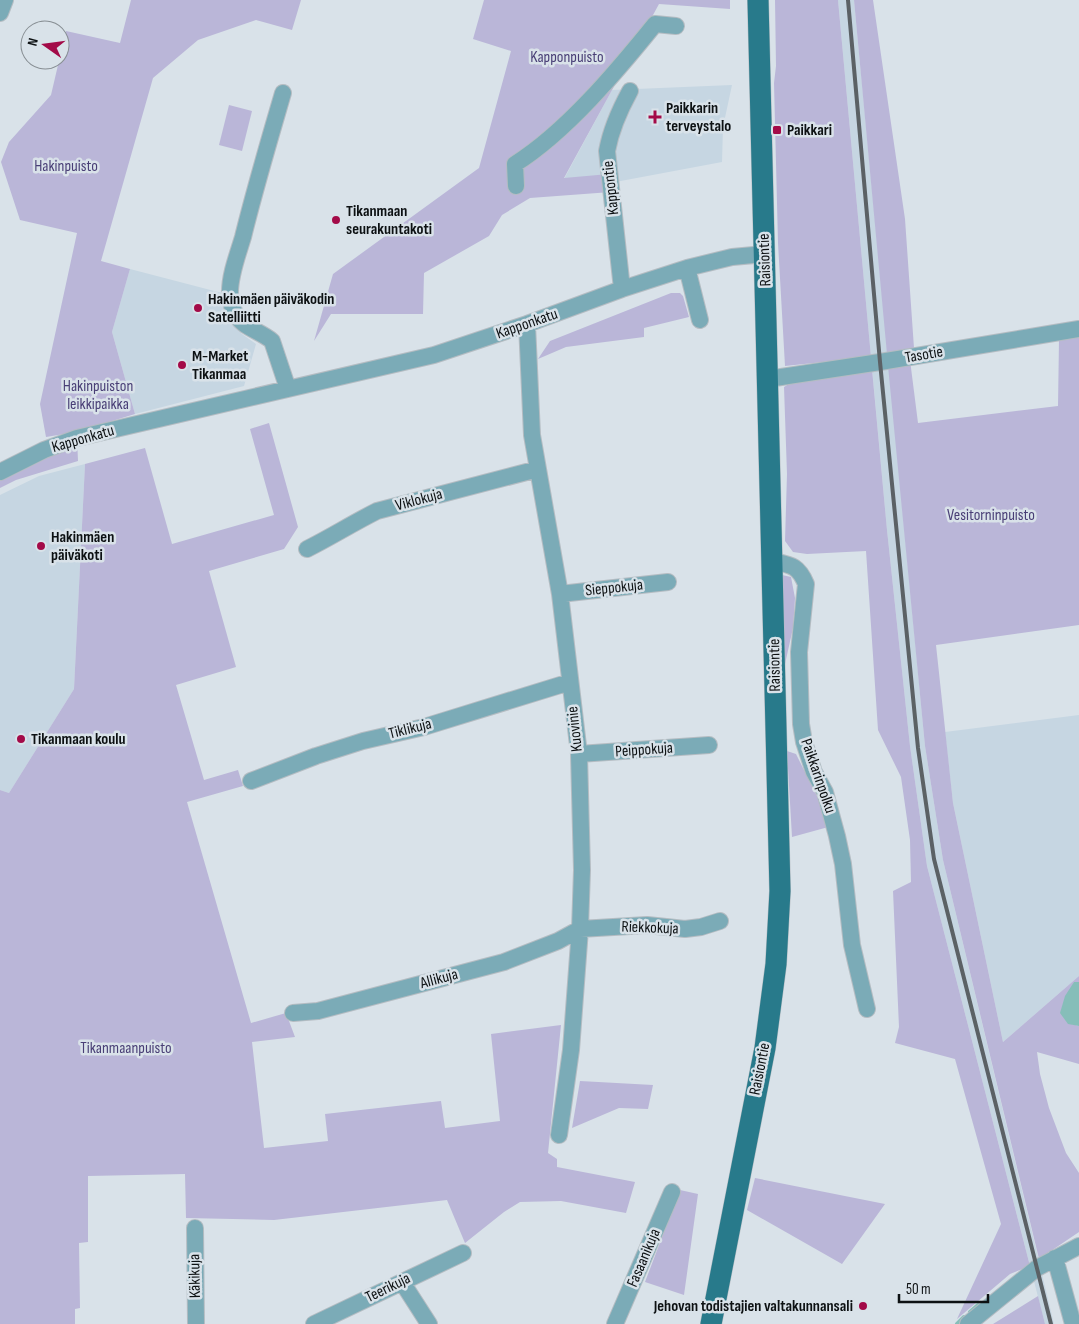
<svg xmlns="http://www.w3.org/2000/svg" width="1079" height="1324" font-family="'Sofia Sans Condensed',sans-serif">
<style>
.built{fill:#c6d6e2}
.green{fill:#bab6d8}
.water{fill:#86beb9}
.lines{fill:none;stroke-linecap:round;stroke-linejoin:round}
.stream{stroke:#86beb9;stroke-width:4}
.minor-casing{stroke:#b4bcc2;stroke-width:18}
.major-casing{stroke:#b4bcc2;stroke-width:22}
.minor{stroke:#7babb7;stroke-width:16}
.major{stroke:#287a8b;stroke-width:21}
.rail{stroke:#5b6165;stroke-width:4}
.poi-dot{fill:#a30a48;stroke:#d9e2e9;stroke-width:2}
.labels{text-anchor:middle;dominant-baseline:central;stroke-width:5;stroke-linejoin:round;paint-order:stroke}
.park-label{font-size:16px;fill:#493f76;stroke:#d9e2e9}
.poi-label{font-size:16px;font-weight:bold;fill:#0d1113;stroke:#d9e2e9;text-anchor:start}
.street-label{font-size:16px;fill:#0d1113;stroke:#d9e2e9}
</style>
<rect width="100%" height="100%" fill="#d9e2e9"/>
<path class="built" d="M838 0H854L925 746 943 860 1054 1324H1045L927 866 910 746 887 530Z
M732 85 723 127 722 162 610 183 564 179 612 90Z
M130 269 222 293 232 321 242 334 256 344 244 386 135 414 112 332Z
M85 464 74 689 9 793 0 790V495L39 476Z
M1079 715V976L1003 1042 953 803 945 732Z"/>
<path class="green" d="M131 0H301L292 30 256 20 198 40 153 78 101 261 130 269 112 332 135 414 76 432 46 437 40 404 77 233 20 220 1 162 9 142 51 95 66 31 120 43Z
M484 0H730V9L659 4 564 178 609 174 611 192 530 198 502 215 489 236 424 273 423 314H331L314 341 333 274 479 168 511 51 473 39Z
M775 0H838L871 357 785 366 778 243 774 83 776 66Z
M854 0H873L905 219 914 348 887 354Z
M229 105 252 111 242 151 219 145Z
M671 293H680L683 296 689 317 644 328V337L566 347 538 359 550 341Z
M1079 337V625L936 645 953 803 1003 1042 1079 976V982H1074L1068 1023 1079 1026V1064L1037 1052 1040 1074 1049 1108 1066 1153 1079 1173V1232L1039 1259 943 860 925 746 888 366 910 360 918 423 1058 406 1059 340Z
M872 369 887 530 910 746 927 866 1030 1266 1010 1274 957 1319 1001 1224 955 1059 895 1043 899 1027 893 891 911 882 910 840 901 777 878 730 866 551 807 554 793 552 785 541 787 474 784 387 792 382Z
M269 423 298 527 284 549 209 571 236 667 176 685 204 780 238 770 243 786 187 802 251 1023 286 1013 295 1037 252 1042 264 1148 328 1141 325 1114 441 1101 445 1128 500 1121 491 1034 561 1025 548 1153 557 1159V1167L635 1182 626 1213 561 1201 520 1202 504 1212 465 1243 447 1200 274 1220 186 1218 185 1174 88 1176V1242L79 1243 80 1308 75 1309V1324H0V790L9 793 74 689 85 464 145 448 172 544 274 515 250 429Z
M77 438 78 461 16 480 0 488V472Z
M782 575 791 577 795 598 793 628 785 664Z
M787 751 796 754 832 826 792 837Z
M580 1081 653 1085 648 1109 619 1108 572 1128Z
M755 1178 885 1204 842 1264 747 1210Z
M680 1190 698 1194 684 1295 645 1282Z
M1038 1296 1045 1324H993Z"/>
<path class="water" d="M1074 982H1079V1026L1068 1024 1060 1013 1065 996Z"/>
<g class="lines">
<path class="stream" d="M970 1312 978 1305
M957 1324 964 1317"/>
<defs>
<path id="minor" d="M0 13 5 0
M283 93C269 141 255 188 243 237 238 254 230 274 230 292 230 298 231 305 234 311 241 328 259 330 272 341L288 389
M516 186 515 164C566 132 617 71 655 24L676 26
M687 268 700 320
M622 289 607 151C611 129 619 111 630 91
M527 324 532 435 560 594 579 754 582 870 580 929 571 1050 559 1135
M768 379 880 362 1079 329
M0 472 44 450 77 438 434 355 527 324 622 289 687 268 732 257 765 254
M307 549C331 537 353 523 377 511L538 469
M772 561C791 565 798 565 806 584L799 652 801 724 804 742 814 772 825 792 837 836 843 864 852 945 867 1009
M560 594 668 582
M579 754 709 745
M251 781 316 756 363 741 424 727 570 682
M293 1013 318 1011 504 962 558 941 580 929 647 925 685 929 701 927 720 921
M195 1228 196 1324
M1055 1258 1073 1324
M402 1282 429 1324
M314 1324 463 1253
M615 1324 672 1192
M968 1324 1037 1268 1079 1246"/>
<path id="major" d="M711 1324 765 1048 776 964 780 891 758 0"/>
</defs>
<use href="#minor" class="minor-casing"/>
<use href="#major" class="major-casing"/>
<use href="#minor" class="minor"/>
<use href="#major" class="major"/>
<path class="rail" d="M848 0 880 362 918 748 934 859 1051 1324"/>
</g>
<g class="poi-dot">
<path d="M652.5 109.5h5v5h5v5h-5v5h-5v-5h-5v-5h5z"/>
<rect x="772" y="125" width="10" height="10" rx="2.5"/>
<circle cx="336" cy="220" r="5"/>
<circle cx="198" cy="308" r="5"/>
<circle cx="182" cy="365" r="5"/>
<circle cx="41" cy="546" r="5"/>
<circle cx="21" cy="739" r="5"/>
<circle cx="863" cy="1306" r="5"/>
</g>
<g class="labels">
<g class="park-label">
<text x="567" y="57">Kapponpuisto</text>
<text x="66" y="166">Hakinpuisto</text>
<text x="98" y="386">Hakinpuiston<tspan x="98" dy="18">leikkipaikka</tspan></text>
<text x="991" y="515">Vesitorninpuisto</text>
<text x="126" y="1048">Tikanmaanpuisto</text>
</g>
<g class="poi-label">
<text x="666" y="108">Paikkarin<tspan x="666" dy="18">terveystalo</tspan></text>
<text x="787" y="130">Paikkari</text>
<text x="346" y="211">Tikanmaan<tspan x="346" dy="18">seurakuntakoti</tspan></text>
<text x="208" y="299">Hakinmäen päiväkodin<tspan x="208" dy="18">Satelliitti</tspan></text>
<text x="192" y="356">M-Market<tspan x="192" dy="18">Tikanmaa</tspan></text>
<text x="51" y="537">Hakinmäen<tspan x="51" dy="18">päiväkoti</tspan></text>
<text x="31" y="739">Tikanmaan koulu</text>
<text x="853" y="1306" text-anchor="end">Jehovan todistajien valtakunnansali</text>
</g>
<g class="street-label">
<text transform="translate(611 188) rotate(-96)">Kappontie</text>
<text transform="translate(765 260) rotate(-92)">Raisiontie</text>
<text transform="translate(527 324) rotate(-19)">Kapponkatu</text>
<text transform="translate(924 355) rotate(-10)">Tasotie</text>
<text transform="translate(83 439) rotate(-16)">Kapponkatu</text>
<text transform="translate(419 500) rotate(-15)">Viklokuja</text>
<text transform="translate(614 588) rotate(-6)">Sieppokuja</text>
<text transform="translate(775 665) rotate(-91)">Raisiontie</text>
<text transform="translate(410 729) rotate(-14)">Tiklikuja</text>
<text transform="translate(575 729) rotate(-96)">Kuovinie</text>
<text transform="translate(644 750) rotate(-4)">Peippokuja</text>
<text transform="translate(818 776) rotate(71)">Paikkarinpolku</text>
<text transform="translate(650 928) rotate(2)">Riekkokuja</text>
<text transform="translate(439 979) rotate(-15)">Allikuja</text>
<text transform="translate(760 1069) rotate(-79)">Raisiontie</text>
<text transform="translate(644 1258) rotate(-67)">Fasaanikuja</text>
<text transform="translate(195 1276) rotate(-91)">Käkikuja</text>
<text transform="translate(388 1288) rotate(-26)">Teerikuja</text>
</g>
</g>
<g transform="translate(45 45) rotate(284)"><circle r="24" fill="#d9e2e9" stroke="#878e93"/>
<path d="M0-4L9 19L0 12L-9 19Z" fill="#a30a48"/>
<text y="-8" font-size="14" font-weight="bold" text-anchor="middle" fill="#0d1113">N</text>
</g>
<path d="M899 1294v8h89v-8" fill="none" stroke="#0d1113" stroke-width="2.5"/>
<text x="906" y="1294" font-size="15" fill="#0d1113" stroke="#d9e2e9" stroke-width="4" paint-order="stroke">50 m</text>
</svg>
